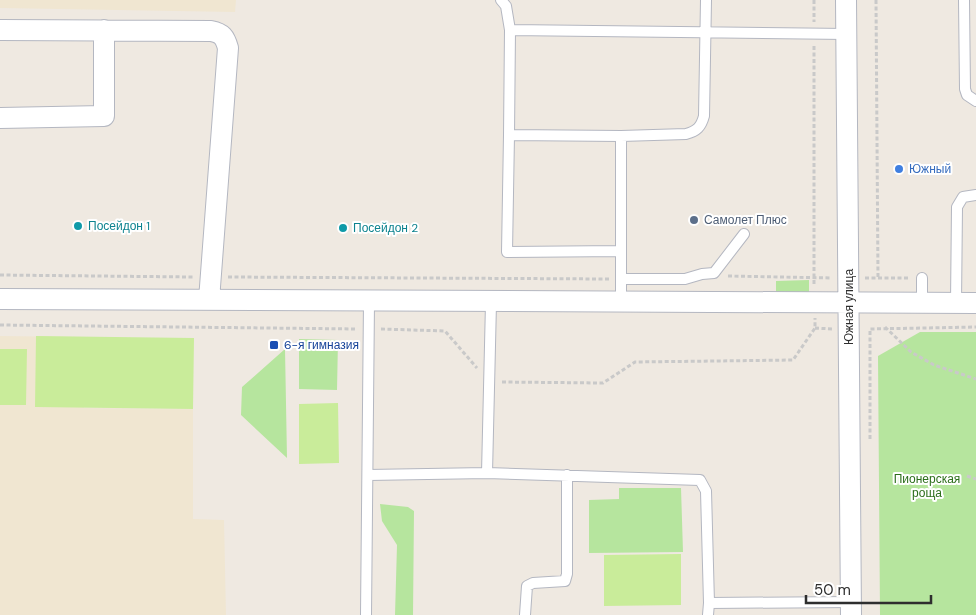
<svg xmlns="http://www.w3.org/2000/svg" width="976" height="615" font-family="'DM Sans',sans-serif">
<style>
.education{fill:#f0e6d1}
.green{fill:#b6e59e}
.pitch{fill:#c9ec9a}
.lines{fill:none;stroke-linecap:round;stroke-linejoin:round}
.lane-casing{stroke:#b4b7c1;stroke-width:12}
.street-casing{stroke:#b4b7c1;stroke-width:22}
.path{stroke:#c9c9c9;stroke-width:3;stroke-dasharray:4 2.5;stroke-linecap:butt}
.lane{stroke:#fff;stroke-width:10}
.street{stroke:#fff;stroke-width:20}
.shop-dot{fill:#3f7fe0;stroke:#fff;stroke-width:2}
.service-dot{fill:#5c6f8a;stroke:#fff;stroke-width:2}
.culture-dot{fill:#0f9aa8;stroke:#fff;stroke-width:2}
.transit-dot{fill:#1a4fb4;stroke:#fff;stroke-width:2}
.labels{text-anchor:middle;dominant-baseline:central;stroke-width:4;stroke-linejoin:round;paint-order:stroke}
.shop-label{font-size:12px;fill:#366cbe;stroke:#fff;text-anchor:start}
.service-label{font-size:12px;fill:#4e5e75;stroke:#fff;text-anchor:start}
.culture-label{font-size:12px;fill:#0d838f;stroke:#fff;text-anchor:start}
.street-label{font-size:12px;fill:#2e2e2e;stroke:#fff}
.transit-label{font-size:12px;fill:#164399;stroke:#fff;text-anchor:start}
.park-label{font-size:12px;fill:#2c6e1b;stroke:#fff}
</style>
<rect width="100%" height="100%" fill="#efe9e1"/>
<path class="education" d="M0 0H236L235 12 0 8Z
M0 336 84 337V408L193 409V519L224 520 226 615H0Z"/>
<path class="green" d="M809 280V293H776V281Z
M920 332H976V615H880L878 356Z
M299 339 338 340 337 390 299 389Z
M285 349 287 458 241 415 242 387Z
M619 488H681L683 552 589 553V500L619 499Z
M380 504 408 507 414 511 413 615H395L397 545 382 521Z"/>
<path class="pitch" d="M36 336 194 338 193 409 35 407Z
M0 349H27L26 405H0Z
M338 403 339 463 299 464V404Z
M681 554V605L604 606V555Z"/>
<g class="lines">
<defs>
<path id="lane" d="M501 0 506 6 510 30
M964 0 965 89 967 95 976 101
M509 135 507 252 621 251
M621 136 509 135 510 30 847 34
M922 278V303
M621 279H685L702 274 714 273 744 234
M621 302V136L686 134C697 131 701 127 704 116L706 0
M491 303 487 473 700 480 706 491 709 603 851 602
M956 303 957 207 963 197 976 195
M368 475 487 473
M366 615 369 302
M525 615 527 586 533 583 565 581 567 574V475
M708 615 709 603"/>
<path id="street" d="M846 0 851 615
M0 30 211 31C222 33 225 37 228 48L209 300
M0 118 104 116V30
M0 299 976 303"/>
</defs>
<use href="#lane" class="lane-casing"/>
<use href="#street" class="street-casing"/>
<path class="path" d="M814 0V22
M876 0 878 278
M814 46V284
M0 275 194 277
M728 276 832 278
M228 277 609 279
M865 278H909
M0 325 357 329
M885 327 911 352 934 365 976 379
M815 328 832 329
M381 329 445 331 477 368
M502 382 603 383 635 362 793 360 815 328V318
M870 439V329L976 327
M967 476 976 479"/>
<use href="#lane" class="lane"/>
<use href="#street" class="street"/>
</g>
<circle class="shop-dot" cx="899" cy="169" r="5"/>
<circle class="service-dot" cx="694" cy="220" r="5"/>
<g class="culture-dot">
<circle cx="78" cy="226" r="5"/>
<circle cx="343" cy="228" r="5"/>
</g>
<rect class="transit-dot" x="269" y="340" width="10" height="10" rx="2.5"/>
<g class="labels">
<g class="shop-label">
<text x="909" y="169">Южный</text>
</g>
<g class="service-label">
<text x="704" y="220">Самолет Плюс</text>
</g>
<g class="culture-label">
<text x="88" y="226">Посейдон 1</text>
<text x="353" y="228">Посейдон 2</text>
</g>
<g class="street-label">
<text transform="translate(849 307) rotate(-90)">Южная улица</text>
</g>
<g class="transit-label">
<text x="284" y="345">6-я гимназия</text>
</g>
<g class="park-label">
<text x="927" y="479">Пионерская<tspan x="927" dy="14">роща</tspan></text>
</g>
</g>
<path d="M806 595v8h125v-8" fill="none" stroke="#2e2e2e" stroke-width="2.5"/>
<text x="814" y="595" font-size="15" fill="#2e2e2e" stroke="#ffffff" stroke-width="4" paint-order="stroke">50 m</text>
</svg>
